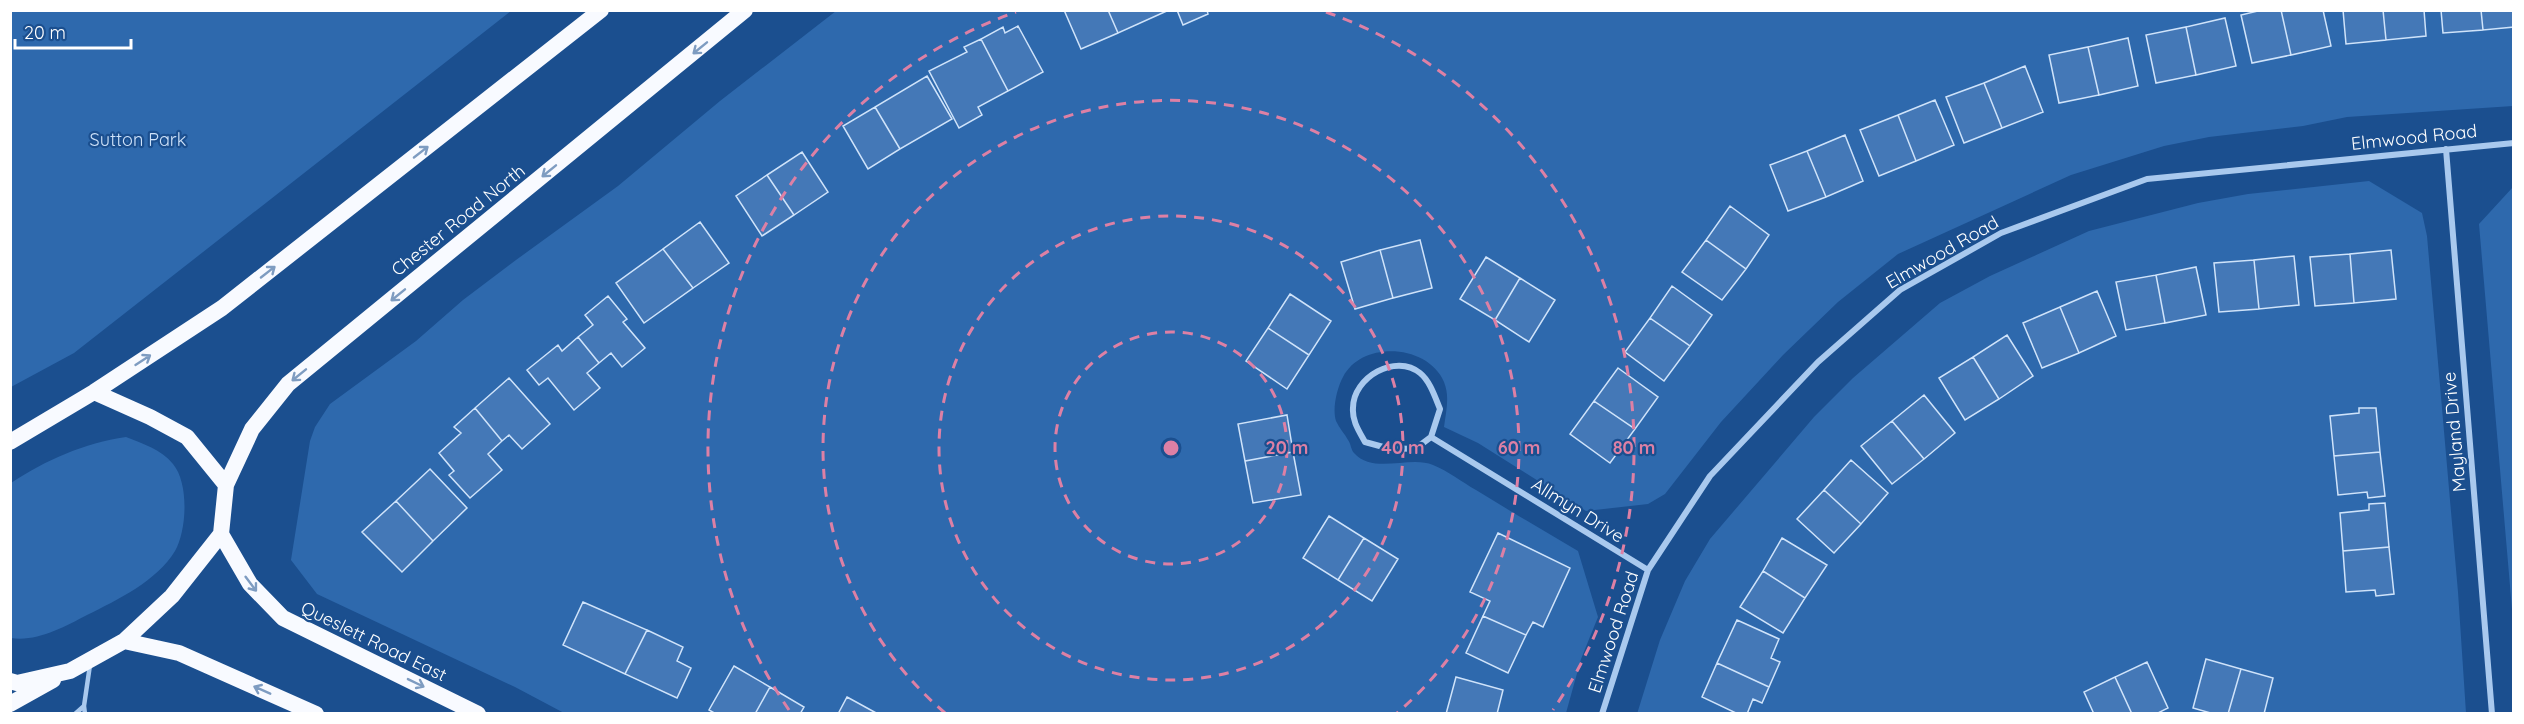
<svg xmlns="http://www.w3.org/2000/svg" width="2524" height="724" font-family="Quicksand,sans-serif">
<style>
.green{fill:#2e69ad}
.building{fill:#4478b7;stroke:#cfe3fa;stroke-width:1.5}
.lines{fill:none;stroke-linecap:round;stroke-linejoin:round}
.service{stroke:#a9c9ee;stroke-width:4.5}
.minor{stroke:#a9c9ee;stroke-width:6}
.trunk{stroke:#f8faff;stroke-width:16}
.oneway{stroke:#7e9cc1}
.ring{fill:none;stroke:#dd80a5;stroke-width:3;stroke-dasharray:10 8}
.labels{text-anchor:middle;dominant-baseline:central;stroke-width:4.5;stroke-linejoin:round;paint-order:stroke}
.street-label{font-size:18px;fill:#fff;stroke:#1b4f8f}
.park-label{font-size:18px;fill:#cfe3fa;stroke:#1b4f8f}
.centre{fill:#dd80a5;stroke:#1b4f8f;stroke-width:3}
.ring-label{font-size:18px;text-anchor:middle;font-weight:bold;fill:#dd80a5;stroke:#1b4f8f;stroke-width:4.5;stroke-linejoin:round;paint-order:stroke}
</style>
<rect width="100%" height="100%" fill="#1b4f8f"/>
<path class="green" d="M10 11 11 10 511 11 74 353 11 387Z
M836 11H2513V106L2347 117 2303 126 2209 137 2164 146 2071 175 1898 254 1838 302 1783 355 1721 422 1665 494 1648 504 1586 511 1478 443 1444 427C1446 411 1450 397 1444 382 1428 344 1362 340 1343 377 1337 388 1332 409 1336 421 1339 428 1345 434 1348 440 1351 444 1351 450 1354 453 1374 475 1410 455 1433 465 1448 471 1462 482 1476 490 1510 511 1544 531 1578 551L1598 617 1581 659 1566 713H564L515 687 317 594 291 560 310 441 315 427 330 404 416 341 463 300 516 260 618 186 720 101Z
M2369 181 2422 213 2427 236 2458 592 2466 713 1637 714 1660 640 1685 581 1710 539 1814 417 1853 378 1940 303 1990 276 2089 231 2198 203 2248 194Z
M2513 187V621L2479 224Z
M126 437C143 444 161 449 173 464 189 483 187 530 175 551 157 581 117 600 87 615 64 627 37 642 11 638V483C46 460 84 443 126 437Z"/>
<path class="building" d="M1064 10H1108L1118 33 1081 49Z
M1108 10H1169L1118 33Z
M1177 10H1207L1208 14 1183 25Z
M2262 10H2281L2291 55 2252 63 2241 15Z
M2281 10H2323L2331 46 2291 55Z
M2343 10H2383L2386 40 2346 44Z
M2383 10H2424L2426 36 2386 40Z
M2441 10H2481L2483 30 2443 33Z
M2481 10H2514V27L2483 30Z
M2225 18 2236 66 2196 75 2186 27Z
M1018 26 1043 72 1008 91 981 39 1003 27 1005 33Z
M2186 27 2196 75 2156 83 2146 35Z
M2128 38 2138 86 2099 95 2088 47Z
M981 39 1008 91 978 107 982 115 959 128 929 71 967 52 964 47Z
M2088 47 2099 95 2059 103 2049 55Z
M2025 66 2043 112 2002 128 1984 83Z
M927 76 952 119 900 149 875 107Z
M1984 83 2002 128 1964 143 1946 97Z
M1935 100 1954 145 1916 161 1898 115Z
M875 107 900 149 868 169 843 126Z
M1898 115 1916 161 1879 176 1860 130Z
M1845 135 1863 181 1826 197 1807 151Z
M1807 151 1826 197 1788 211 1770 165Z
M802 152 828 192 794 215 767 175Z
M767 175 794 215 762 236 736 196Z
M1730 206 1769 235 1746 269 1706 240Z
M700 222 729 263 693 288 663 249Z
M1420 240 1432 288 1393 298 1380 250Z
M1706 240 1746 269 1722 300 1682 272Z
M663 249 693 288 644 323 616 283Z
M1380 250 1393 298 1355 309 1341 262Z
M2391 250 2396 299 2354 303 2350 254Z
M2350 254 2354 303 2315 306 2310 257Z
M2294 256 2299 305 2259 309 2254 260Z
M1486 257 1520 278 1495 320 1460 299Z
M2254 260 2259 309 2219 312 2214 263Z
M2196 267 2206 315 2165 323 2156 275Z
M2156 275 2165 323 2126 330 2116 282Z
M1520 278 1555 300 1529 342 1495 320Z
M1672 286 1712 315 1690 346 1650 318Z
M2097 291 2116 336 2079 353 2060 307Z
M1290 294 1331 321 1309 355 1268 328Z
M608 296 627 319 623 322 645 348 622 367 611 353 599 363 578 337 593 325 585 315Z
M2060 307 2079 353 2042 368 2023 323Z
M1650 318 1690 346 1664 381 1625 352Z
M1268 328 1309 355 1287 389 1246 361Z
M2007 335 2033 376 1999 399 1973 357Z
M578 337 599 363 587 373 600 388 574 410 548 378 539 385 527 370 558 345 562 351Z
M1973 357 1999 399 1965 420 1939 378Z
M1618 368 1658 397 1635 429 1594 401Z
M509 378 550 424 522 449 509 435 502 441 475 408Z
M1924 395 1955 433 1924 459 1892 421Z
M1594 401 1635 429 1610 463 1570 434Z
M475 408 502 441 488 454 502 470 470 498 449 475 454 471 439 453 461 433 454 427Z
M2359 408H2376L2380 452 2334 456 2330 416 2359 413Z
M1287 415 1293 452 1245 461 1238 424Z
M1892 421 1924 459 1892 484 1861 446Z
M1293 452 1301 495 1253 503 1245 461Z
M2380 452 2385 496 2368 498 2367 492 2338 495 2334 456Z
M1851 460 1888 493 1861 524 1824 490Z
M430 469 467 508 433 541 396 501Z
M1824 490 1861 524 1834 553 1797 519Z
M396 501 433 541 402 572 362 532Z
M2385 503 2389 547 2343 551 2340 513 2369 510V504Z
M1329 516 1364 538 1338 580 1303 558Z
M1498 533 1570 568 1543 627 1533 622 1526 635 1483 616 1490 601 1470 592Z
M1364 538 1398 559 1372 601 1338 580Z
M1782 538 1827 565 1805 598 1763 571Z
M2389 547 2394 594 2376 596 2375 590 2346 592 2343 551Z
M1763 571 1805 598 1783 633 1740 607Z
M583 602 647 630 625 674 563 645Z
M1483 616 1526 635 1508 673 1466 653Z
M1737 620 1779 639 1771 658 1780 662 1769 687 1717 663Z
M647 630 683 647 677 661 691 668 677 698 625 674Z
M2206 659 2241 669 2228 714H2214L2193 708Z
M2147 662 2168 708 2156 714H2132L2115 677Z
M1717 663 1769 687 1762 703 1753 699 1747 714H1738L1702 697Z
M734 666 770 687 755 714H716L709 710Z
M2241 669 2273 678 2264 714H2228Z
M1456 677 1503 690 1497 714H1446Z
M2115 677 2132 714H2094L2084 692Z
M770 687 804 707 800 714H755Z
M847 697 878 714H838Z"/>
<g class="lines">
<path class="service" d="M75 714 84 706
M85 714 84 706 90 665"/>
<path class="minor" d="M2446 149 2492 714
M1431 437 1440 409C1435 397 1430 381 1420 373 1396 353 1353 377 1353 408 1352 421 1359 431 1365 442L1387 448 1415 449 1431 437 1648 570
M1602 714 1648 570 1710 476 1818 362 1900 290 2001 233 2147 179 2514 143"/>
<path class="trunk" d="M94 392 150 417 187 437 226 485
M10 442 94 392 222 308 601 10
M221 534 250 584 283 618 478 714
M124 641 179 653 316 714
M10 681 17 683 70 671 124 641 172 596 221 534 226 485 252 429 288 384 745 10
M10 704 53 680"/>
</g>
<defs><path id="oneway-shaft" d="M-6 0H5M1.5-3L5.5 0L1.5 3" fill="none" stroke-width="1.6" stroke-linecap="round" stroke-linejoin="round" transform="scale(1.5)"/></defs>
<g class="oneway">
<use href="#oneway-shaft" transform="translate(700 48) rotate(141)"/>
<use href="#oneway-shaft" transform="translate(421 152) rotate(-38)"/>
<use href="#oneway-shaft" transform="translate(549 171) rotate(141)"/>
<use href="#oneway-shaft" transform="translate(268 272) rotate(-38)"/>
<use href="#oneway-shaft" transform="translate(398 295) rotate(141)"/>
<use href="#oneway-shaft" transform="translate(143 360) rotate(-33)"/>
<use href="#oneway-shaft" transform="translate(299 375) rotate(141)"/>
<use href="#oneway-shaft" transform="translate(251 584) rotate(53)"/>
<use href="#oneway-shaft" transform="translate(416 683) rotate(26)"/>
<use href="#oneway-shaft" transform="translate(262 690) rotate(-156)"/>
</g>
<g class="ring">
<circle cx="1171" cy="448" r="116"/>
<circle cx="1171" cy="448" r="232"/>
<path d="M945 713A348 348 0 1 1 1397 713"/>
<path d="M789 710A463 463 0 0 1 1016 12M1326 12A463 463 0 0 1 1553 710"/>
</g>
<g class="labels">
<g class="street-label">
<text transform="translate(2414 137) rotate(-6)">Elmwood Road</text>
<text transform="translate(458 220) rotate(-39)">Chester Road North</text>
<text transform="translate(1942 252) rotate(-30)">Elmwood Road</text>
<text transform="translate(2454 432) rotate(-95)">Mayland Drive</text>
<text transform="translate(1578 510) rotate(32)">Allmyn Drive</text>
<text transform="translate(1613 632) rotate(-72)">Elmwood Road</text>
<text transform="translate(374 641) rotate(26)">Queslett Road East</text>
</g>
<g class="park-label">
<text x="138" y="139">Sutton Park</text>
</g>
</g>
<circle cx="1171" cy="448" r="9" class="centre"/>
<g class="ring-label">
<text x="1287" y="454">20 m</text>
<text x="1403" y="454">40 m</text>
<text x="1519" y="454">60 m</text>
<text x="1634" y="454">80 m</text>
</g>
<rect width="2524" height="724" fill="none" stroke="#ffffff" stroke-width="24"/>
<path d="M15 39v9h116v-9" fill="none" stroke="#ffffff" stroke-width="3"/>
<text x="24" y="39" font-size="18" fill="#ffffff" stroke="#1b4f8f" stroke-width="4.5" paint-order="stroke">20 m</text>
</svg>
